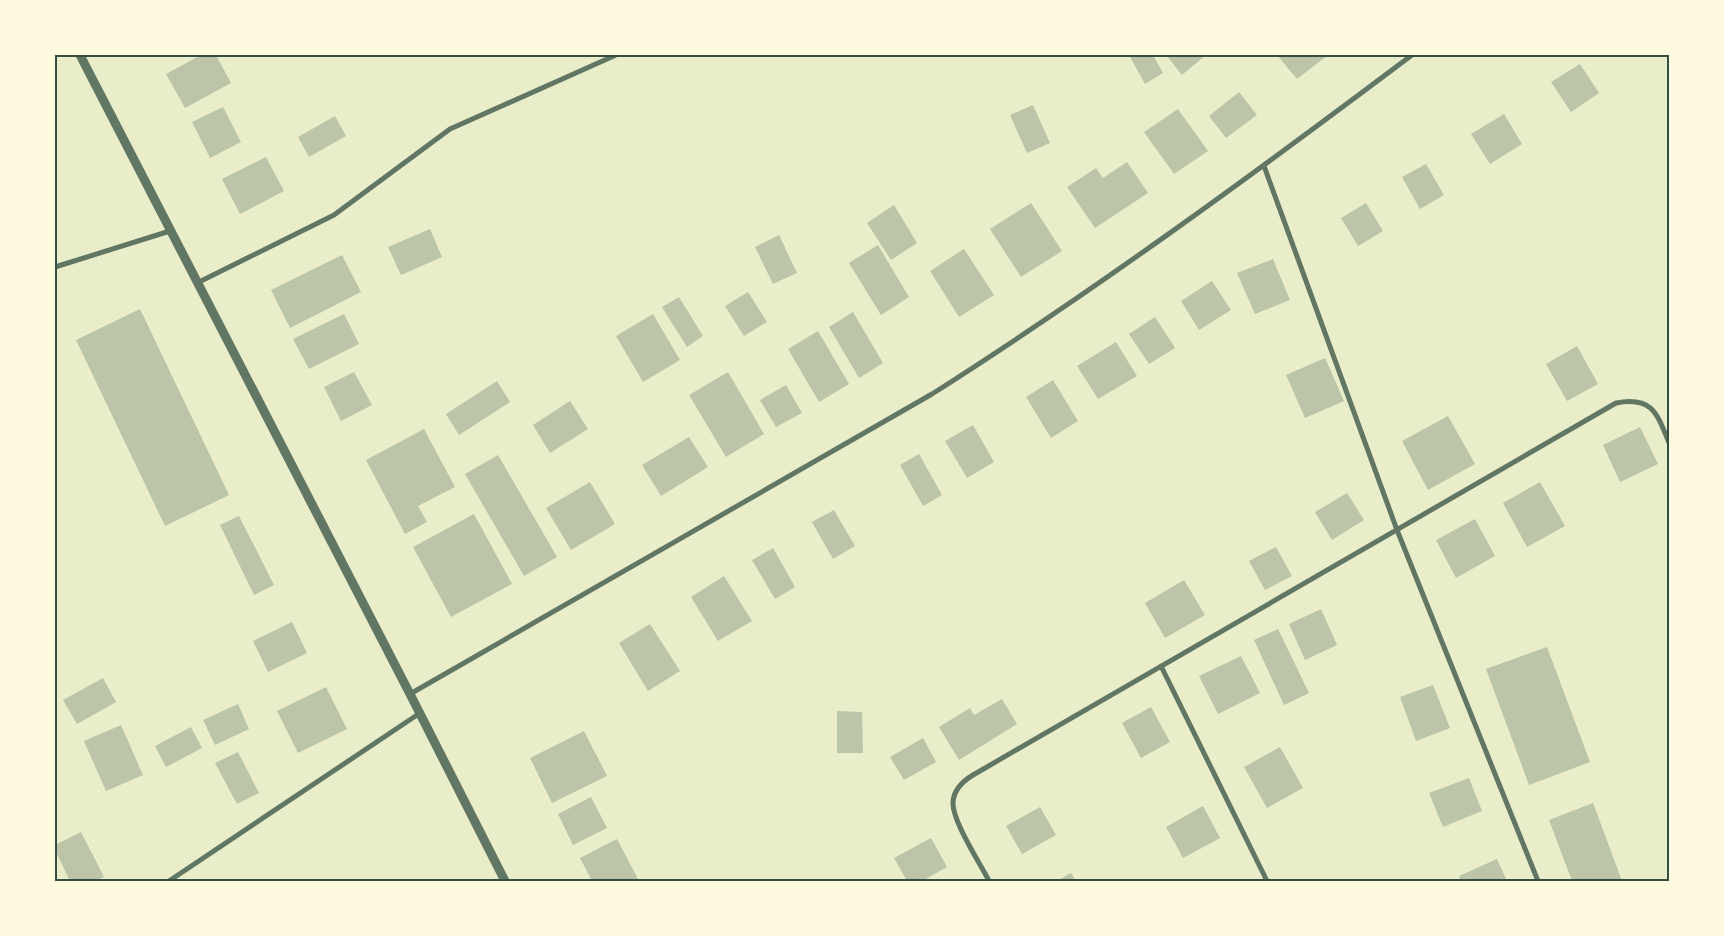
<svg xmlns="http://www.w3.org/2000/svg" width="1724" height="936" font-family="'DM Sans',sans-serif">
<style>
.building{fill:#bcc5a7}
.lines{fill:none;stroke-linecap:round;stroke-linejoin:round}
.minor{stroke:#617663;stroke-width:5}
.tertiary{stroke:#617663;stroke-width:9}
.neatline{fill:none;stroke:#344e41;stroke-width:2}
</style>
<rect width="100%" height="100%" fill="#e9edc9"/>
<path class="building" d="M201 55H216L231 83 185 108 166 74Z
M1129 55H1153L1163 73 1145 84Z
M1166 55H1206L1182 75Z
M1277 55H1328L1297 79Z
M1580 64 1599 93 1571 112 1551 82Z
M1239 92 1257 115 1226 138 1209 116Z
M1033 105 1050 143 1027 153 1010 115Z
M223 107 241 142 210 158 192 122Z
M1178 109 1208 151 1174 174 1144 132Z
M1504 114 1522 144 1490 164 1471 134Z
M335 116 346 136 309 157 298 137Z
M266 157 284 191 240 214 222 179Z
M1127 162 1148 193 1095 228 1067 187 1096 168 1103 178Z
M1426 164 1444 195 1420 209 1402 177Z
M1031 203 1062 251 1021 277 990 229Z
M1366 203 1383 231 1358 246 1341 218Z
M894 205 917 243 891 260 867 223Z
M430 229 442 257 401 275 388 247Z
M779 235 797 273 773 284 755 247Z
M878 245 909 297 881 315 849 263Z
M964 249 994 295 959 317 930 271Z
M342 255 361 292 290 328 271 290Z
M1273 259 1290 300 1255 314 1237 273Z
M1212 281 1231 310 1199 330 1181 301Z
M748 292 767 322 744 336 725 306Z
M679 297 703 336 687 347 662 307Z
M140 309 229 495 165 526 76 340Z
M853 312 883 363 859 378 829 327Z
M344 314 359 344 309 369 293 339Z
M653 314 680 360 643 382 616 336Z
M1155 317 1175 348 1149 364 1129 334Z
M818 331 849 384 819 402 788 349Z
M1116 342 1137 376 1098 399 1077 366Z
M1577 346 1598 384 1567 401 1546 364Z
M1325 358 1344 401 1305 418 1286 375Z
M354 372 372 405 341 421 324 387Z
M728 372 764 434 726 457 689 395Z
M1053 380 1078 421 1051 438 1026 397Z
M497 381 510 402 459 435 446 414Z
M786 385 802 413 776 427 760 400Z
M570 401 588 429 550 453 533 425Z
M1448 416 1475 464 1428 490 1402 441Z
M973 425 994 462 967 478 945 441Z
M1640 427 1658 464 1620 482 1603 445Z
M424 429 455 487 418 506 427 522 405 534 366 460Z
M689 437 708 467 661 496 642 465Z
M919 454 942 495 923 506 900 465Z
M498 455 557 557 524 576 465 474Z
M590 482 615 524 571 550 546 508Z
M1540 482 1565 526 1527 547 1503 503Z
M1347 493 1364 520 1332 540 1315 512Z
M834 510 855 546 833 559 812 522Z
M474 514 512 584 451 617 413 547Z
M239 516 274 585 254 595 220 525Z
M1475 519 1495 556 1456 578 1436 540Z
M1276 547 1292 576 1265 590 1249 561Z
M773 548 795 587 775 599 752 560Z
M724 576 752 621 718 641 691 597Z
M1184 580 1205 615 1165 638 1145 603Z
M1321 609 1337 645 1305 660 1289 624Z
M292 622 307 653 268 672 253 641Z
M650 624 680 671 648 691 619 643Z
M1278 629 1309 693 1284 705 1254 640Z
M1547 647 1590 762 1529 785 1486 669Z
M1241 656 1260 693 1218 714 1199 676Z
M103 678 116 702 77 724 63 700Z
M1433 685 1450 728 1416 741 1400 697Z
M326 687 347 729 298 753 277 711Z
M1002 699 1017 724 959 760 939 727 970 708 974 715Z
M238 704 249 729 215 745 203 720Z
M1151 707 1170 742 1141 758 1122 723Z
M837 711 862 712 863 753H837Z
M121 725 143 775 106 791 84 741Z
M191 727 202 748 166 767 155 746Z
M584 731 607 776 552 803 530 758Z
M923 738 936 762 904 780 890 757Z
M1280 747 1303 788 1267 808 1244 767Z
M238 752 259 793 237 804 215 763Z
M1469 778 1482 811 1443 827 1429 793Z
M591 797 607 828 573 845 558 814Z
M1593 803 1622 881H1572L1549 820Z
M1203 806 1220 838 1183 858 1166 827Z
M1040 807 1056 835 1022 854 1006 826Z
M81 832 104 877 96 881H70L55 850V845Z
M931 838 947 867 922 881H907L894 858Z
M617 839 638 879 634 881H592L580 858Z
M1497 859 1507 881H1461L1459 876Z
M1071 873 1076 881H1057Z"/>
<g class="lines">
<path class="minor" d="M1264 166 1397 530 1538 881
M55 267 170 231
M197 283 334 215 450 129 616 55
M1161 666 1267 881
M410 694 932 394C1097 289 1255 173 1412 55
M169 881 420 713
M989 881C980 863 952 821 953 802 954 789 963 781 973 775L1616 403C1652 396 1657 413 1669 443"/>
<path class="tertiary" d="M80 55 410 694 505 881"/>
</g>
<rect width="1724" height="936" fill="none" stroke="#fefae0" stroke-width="112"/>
<rect x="56" y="56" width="1612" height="824" class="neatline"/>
</svg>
